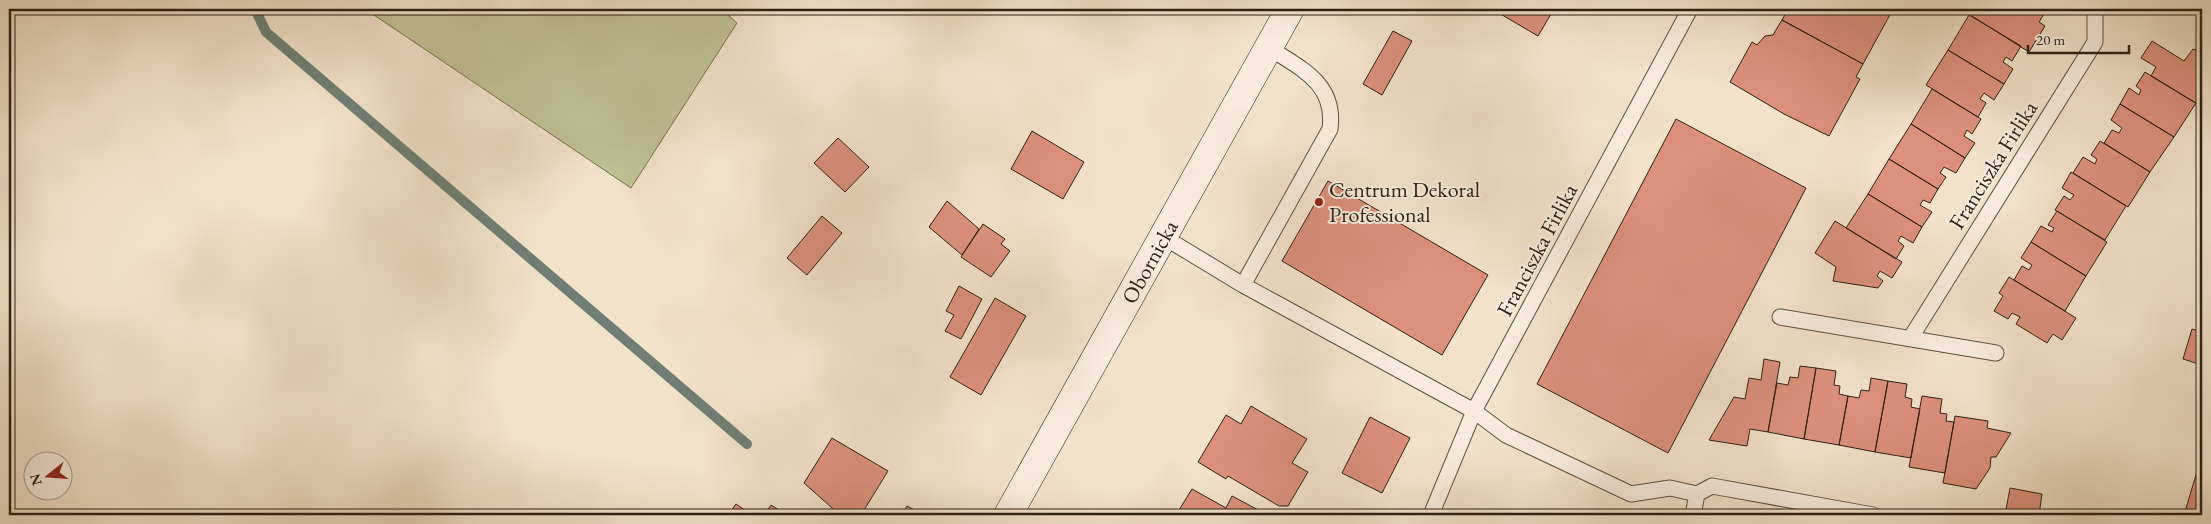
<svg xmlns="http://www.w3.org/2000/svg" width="2211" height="524" font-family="'EB Garamond',serif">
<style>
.green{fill:#bfc294;stroke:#767154}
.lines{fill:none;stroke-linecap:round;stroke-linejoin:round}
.stream{stroke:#6f7f75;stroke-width:10}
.building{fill:#dd907c;stroke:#2d2014}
.lane-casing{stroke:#5e5042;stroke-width:17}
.secondary-casing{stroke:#2d2014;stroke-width:29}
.lane{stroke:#f7ecdd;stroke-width:15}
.secondary{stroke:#f7ecdd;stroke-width:28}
.poi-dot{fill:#8f2418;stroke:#f7ecdd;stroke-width:2}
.labels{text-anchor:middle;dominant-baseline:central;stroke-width:4;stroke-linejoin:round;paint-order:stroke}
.street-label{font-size:22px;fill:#2d2014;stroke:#f7ecdd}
.poi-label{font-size:22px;fill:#2d2014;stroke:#f7ecdd;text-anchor:start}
</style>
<rect width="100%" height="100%" fill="#f2e2ca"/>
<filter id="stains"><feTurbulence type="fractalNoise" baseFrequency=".004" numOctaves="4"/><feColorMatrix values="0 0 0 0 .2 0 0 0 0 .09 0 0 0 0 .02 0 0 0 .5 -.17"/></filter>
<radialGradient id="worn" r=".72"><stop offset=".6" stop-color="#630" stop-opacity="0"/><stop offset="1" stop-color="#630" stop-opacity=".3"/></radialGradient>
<path class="green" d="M365 9H721L737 23 631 188Z"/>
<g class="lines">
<path class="stream" d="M255 9 266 32 747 444"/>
</g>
<path class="building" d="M1492 9H1554L1538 36Z
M1788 9H1902L1899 15 1892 11 1863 64 1782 20Z
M1976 9H2047L2039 22 2045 26 2029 52 1972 16Z
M1969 15 2021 46 2012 61 2006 57 2003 62 2013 69 2004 84 1948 50Z
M1782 20 1863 64 1856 77 1860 79 1829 136 1784 114 1730 82 1752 42 1757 45 1765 36 1773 35Z
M1393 31 1412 41 1382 95 1363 84Z
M2152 41 2184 61 2193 49 2202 52V107L2151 76 2156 67 2141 58Z
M1948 50 2004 84 1994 100 1984 93 1980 99 1986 103 1978 117 1926 85Z
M2145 72 2196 103 2174 137 2120 104 2129 88 2139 95 2141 90 2136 86Z
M1932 89 1981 119 1972 134 1967 130 1964 136 1975 143 1965 158 1911 124Z
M2120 104 2174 137 2150 172 2104 143 2112 130 2119 133 2122 128 2111 120Z
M1676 119 1806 188 1668 453 1537 384Z
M1911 124 1965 158 1956 173 1944 167 1940 173 1946 177 1938 189 1889 159Z
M1032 131 1084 162 1063 199 1011 169Z
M838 138 869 167 845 192 814 163Z
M2100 141 2150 172 2128 207 2073 173 2083 157 2095 164 2097 159 2091 155Z
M1889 159 1938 189 1930 203 1923 200 1920 205 1932 212 1922 227 1868 194Z
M2071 172 2126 206 2105 240 2055 210 2064 196 2070 200 2074 195 2062 188Z
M1328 181 1488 275 1442 355 1282 261Z
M1868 194 1922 227 1913 243 1901 236 1898 241 1904 246 1896 259 1846 228Z
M947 201 979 229 962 255 929 227Z
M2057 211 2107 242 2086 276 2031 242 2041 226 2052 232 2054 228 2048 225Z
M822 216 842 233 807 275 787 258Z
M1835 221 1902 262 1892 278 1880 271 1877 276 1883 281 1878 288 1833 281 1836 267 1815 253Z
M983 224 1005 239 1001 244 1010 251 991 277 961 257Z
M2031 242 2086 276 2065 311 2014 280 2022 266 2029 270 2032 265 2021 258Z
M2009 277 2076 318 2062 340 2053 334 2047 343 2016 324 2020 317 2012 313 2008 319 1994 311 2003 296 1999 293Z
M959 286 982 299 961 339 945 331 954 315 946 311Z
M995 298 1026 316 981 395 950 377Z
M2192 329 2202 332V365L2183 359Z
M1764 359 1780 362 1768 432 1750 429 1747 446 1709 440 1734 397 1745 399 1749 378 1761 380Z
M1800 366 1816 368 1804 439 1768 432 1777 383 1788 385 1790 377 1798 378Z
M1816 368 1836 371 1834 385 1840 386 1839 394 1848 396 1839 445 1804 439Z
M1871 378 1888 381 1875 452 1839 445 1848 396 1859 398 1861 390 1869 391Z
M1888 381 1907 384 1905 397 1912 399 1911 407 1920 409 1911 458 1875 452Z
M1922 396 1942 399 1940 413 1947 414 1946 421 1954 422 1945 473 1909 467Z
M1251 406 1307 439 1292 463 1308 472 1288 506H1279L1228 476 1226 479 1198 462 1226 415 1241 424Z
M1955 416 1988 421 1987 428 2011 433 1996 457H1991L1990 468 1976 489 1943 483Z
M1370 417 1410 438 1382 493 1342 473Z
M832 438 888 471 861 515H840L804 483Z
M2201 458 2202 515H2184Z
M2010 488 2042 494 2039 515H2005Z
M1192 489 1226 508 1232 496 1262 512 1261 515H1176Z
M736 504 752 515H728Z
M771 505 787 515H764Z
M907 506 924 515H902Z"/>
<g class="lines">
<defs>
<path id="lane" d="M1162 236 1243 285 1474 411 1506 435 1631 494 1670 488 1697 494 1712 486 1873 515
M1243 285 1330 129C1336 83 1301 69 1268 47
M1780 317 1996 353
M1910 339 2095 42V9
M1431 515 1474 411 1690 9
M1693 515 1697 494"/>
<g id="secondary">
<path id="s1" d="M1008 515 1290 9"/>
</g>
</defs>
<use href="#lane" class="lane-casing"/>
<use href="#secondary" class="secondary-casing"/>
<use href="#lane" class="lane"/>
<use href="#secondary" class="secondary"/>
</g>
<circle class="poi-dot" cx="1319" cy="202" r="5"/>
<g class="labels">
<g class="street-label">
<text transform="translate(1993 165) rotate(-58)">Franciszka Firlika</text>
<text transform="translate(1537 250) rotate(-62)">Franciszka Firlika</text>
<text stroke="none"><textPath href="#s1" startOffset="290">Obornicka</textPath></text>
</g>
<g class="poi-label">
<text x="1329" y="189">Centrum Dekoral<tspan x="1329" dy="25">Professional</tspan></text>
</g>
</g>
<rect width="2211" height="524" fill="none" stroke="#f2e2ca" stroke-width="30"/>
<rect x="10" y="10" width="2191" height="504" fill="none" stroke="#2d2014" stroke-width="2.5"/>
<rect x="15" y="15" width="2181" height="494" fill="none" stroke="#2d2014"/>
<g transform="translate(48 476) rotate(253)"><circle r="24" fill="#f7ecdd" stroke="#a69a8d"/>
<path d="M0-4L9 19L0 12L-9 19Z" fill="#8f2418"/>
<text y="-8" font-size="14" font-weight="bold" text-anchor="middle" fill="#2d2014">N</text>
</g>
<path d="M2028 45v8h101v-8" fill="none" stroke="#2d2014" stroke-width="2.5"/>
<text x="2036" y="45" font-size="15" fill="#2d2014" stroke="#f7ecdd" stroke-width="4" paint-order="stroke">20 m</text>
<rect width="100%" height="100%" filter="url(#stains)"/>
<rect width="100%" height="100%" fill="url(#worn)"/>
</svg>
